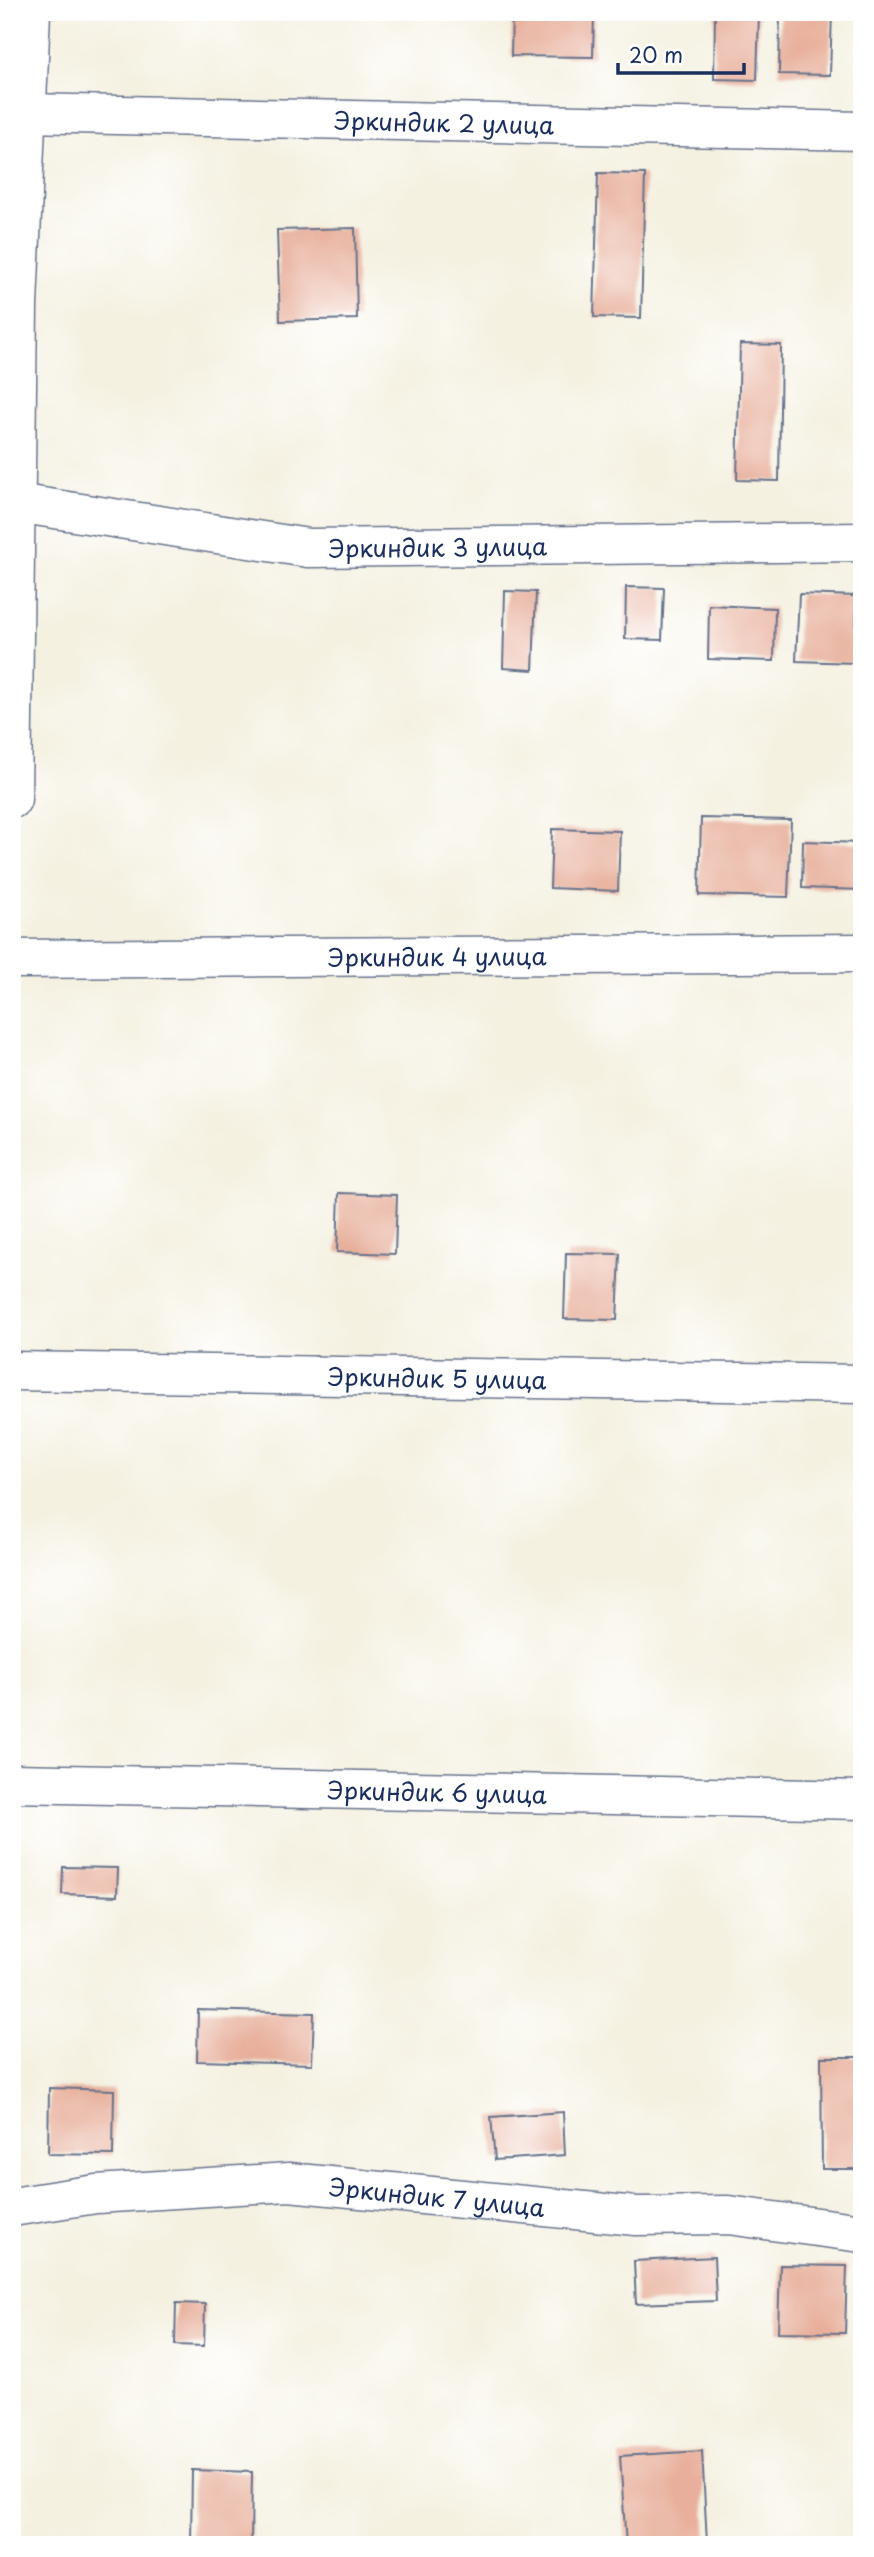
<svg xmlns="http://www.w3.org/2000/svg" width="874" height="2557" font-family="'Playpen Sans',sans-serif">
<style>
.building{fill:#e8b09c}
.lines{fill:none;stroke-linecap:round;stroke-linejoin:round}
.minor-casing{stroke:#67738c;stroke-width:41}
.minor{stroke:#fff;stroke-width:38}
.labels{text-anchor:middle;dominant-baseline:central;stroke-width:6;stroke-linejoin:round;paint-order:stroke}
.street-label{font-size:24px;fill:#1b2f5e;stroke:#fff}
</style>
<rect width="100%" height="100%" fill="#fff"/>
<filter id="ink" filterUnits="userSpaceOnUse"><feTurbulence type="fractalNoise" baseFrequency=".0143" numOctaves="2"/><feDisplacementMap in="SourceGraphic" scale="14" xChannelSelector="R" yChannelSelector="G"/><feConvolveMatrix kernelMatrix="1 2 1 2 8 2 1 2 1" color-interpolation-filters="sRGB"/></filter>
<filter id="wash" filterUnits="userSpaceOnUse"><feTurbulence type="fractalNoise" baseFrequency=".00686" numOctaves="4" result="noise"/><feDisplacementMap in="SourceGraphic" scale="28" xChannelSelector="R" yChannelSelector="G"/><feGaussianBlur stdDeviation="1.57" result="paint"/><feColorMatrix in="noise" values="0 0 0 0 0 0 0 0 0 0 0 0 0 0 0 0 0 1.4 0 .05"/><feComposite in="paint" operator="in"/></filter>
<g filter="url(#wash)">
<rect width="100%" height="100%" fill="#f4f1e1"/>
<g id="blocks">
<path class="building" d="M512 12H594L593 57 511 56Z
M715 12H759L757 80 714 79Z
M780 12H832L830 75 779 74Z
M598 173 645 174 641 318 594 317Z
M355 228 357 319 280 321 277 230Z
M740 344 781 345 779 481 737 480Z
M626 587 664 588 662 640 625 639Z
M505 591 536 592 533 670 503 668Z
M799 594 857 596 855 663 796 661Z
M709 605 775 608 774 661 708 659Z
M701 818 791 820 788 897 699 895Z
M552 829 620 831 618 891 550 888Z
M803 841 862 843V890L802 888Z
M339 1193 397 1195 395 1254 337 1252Z
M566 1253 620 1254 617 1320 564 1319Z
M63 1867 118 1868 117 1896 62 1894Z
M198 2010 314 2013 312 2064 197 2061Z
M821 2057H862V2169H822Z
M49 2088 114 2090 113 2155 48 2154Z
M563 2112 565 2155 495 2160 491 2117Z
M714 2257 716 2301 636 2304 634 2261Z
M780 2265 847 2266 845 2333 778 2332Z
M176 2303 205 2304 204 2346 175 2345Z
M702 2451 707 2542 626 2545 620 2456Z
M192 2470 252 2472 251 2545H191Z"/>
</g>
</g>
<g filter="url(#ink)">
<use href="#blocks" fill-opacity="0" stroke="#67738c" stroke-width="2"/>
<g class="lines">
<defs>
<g id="minor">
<path id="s1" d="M26 113 862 131"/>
<path id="s2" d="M16 503 308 548 862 542"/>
<path d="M12 799 18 305 31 12"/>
<path id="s3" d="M12 959 862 953"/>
<path id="s4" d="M12 1371 862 1384"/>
<path id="s5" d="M12 1783 862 1800"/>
<path id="s6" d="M12 2207 96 2194 289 2182 636 2216 728 2215 862 2233"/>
</g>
</defs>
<use href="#minor" class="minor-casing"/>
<use href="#minor" class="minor"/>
</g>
</g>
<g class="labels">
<g class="street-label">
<text stroke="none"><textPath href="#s1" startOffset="418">Эркиндик 2 улица</textPath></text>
<text stroke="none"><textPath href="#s2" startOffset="425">Эркиндик 3 улица</textPath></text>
<text stroke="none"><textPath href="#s3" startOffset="425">Эркиндик 4 улица</textPath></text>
<text stroke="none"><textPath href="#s4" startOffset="425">Эркиндик 5 улица</textPath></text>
<text stroke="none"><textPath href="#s5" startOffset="425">Эркиндик 6 улица</textPath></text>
<text stroke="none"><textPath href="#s6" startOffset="427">Эркиндик 7 улица</textPath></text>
</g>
</g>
<rect width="874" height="2557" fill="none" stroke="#fff" stroke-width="42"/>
<path d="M618 63v10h126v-10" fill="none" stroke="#1b2f5e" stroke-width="3.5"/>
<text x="629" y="63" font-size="21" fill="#1b2f5e" stroke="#ffffff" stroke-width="5" paint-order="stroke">20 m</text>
</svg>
